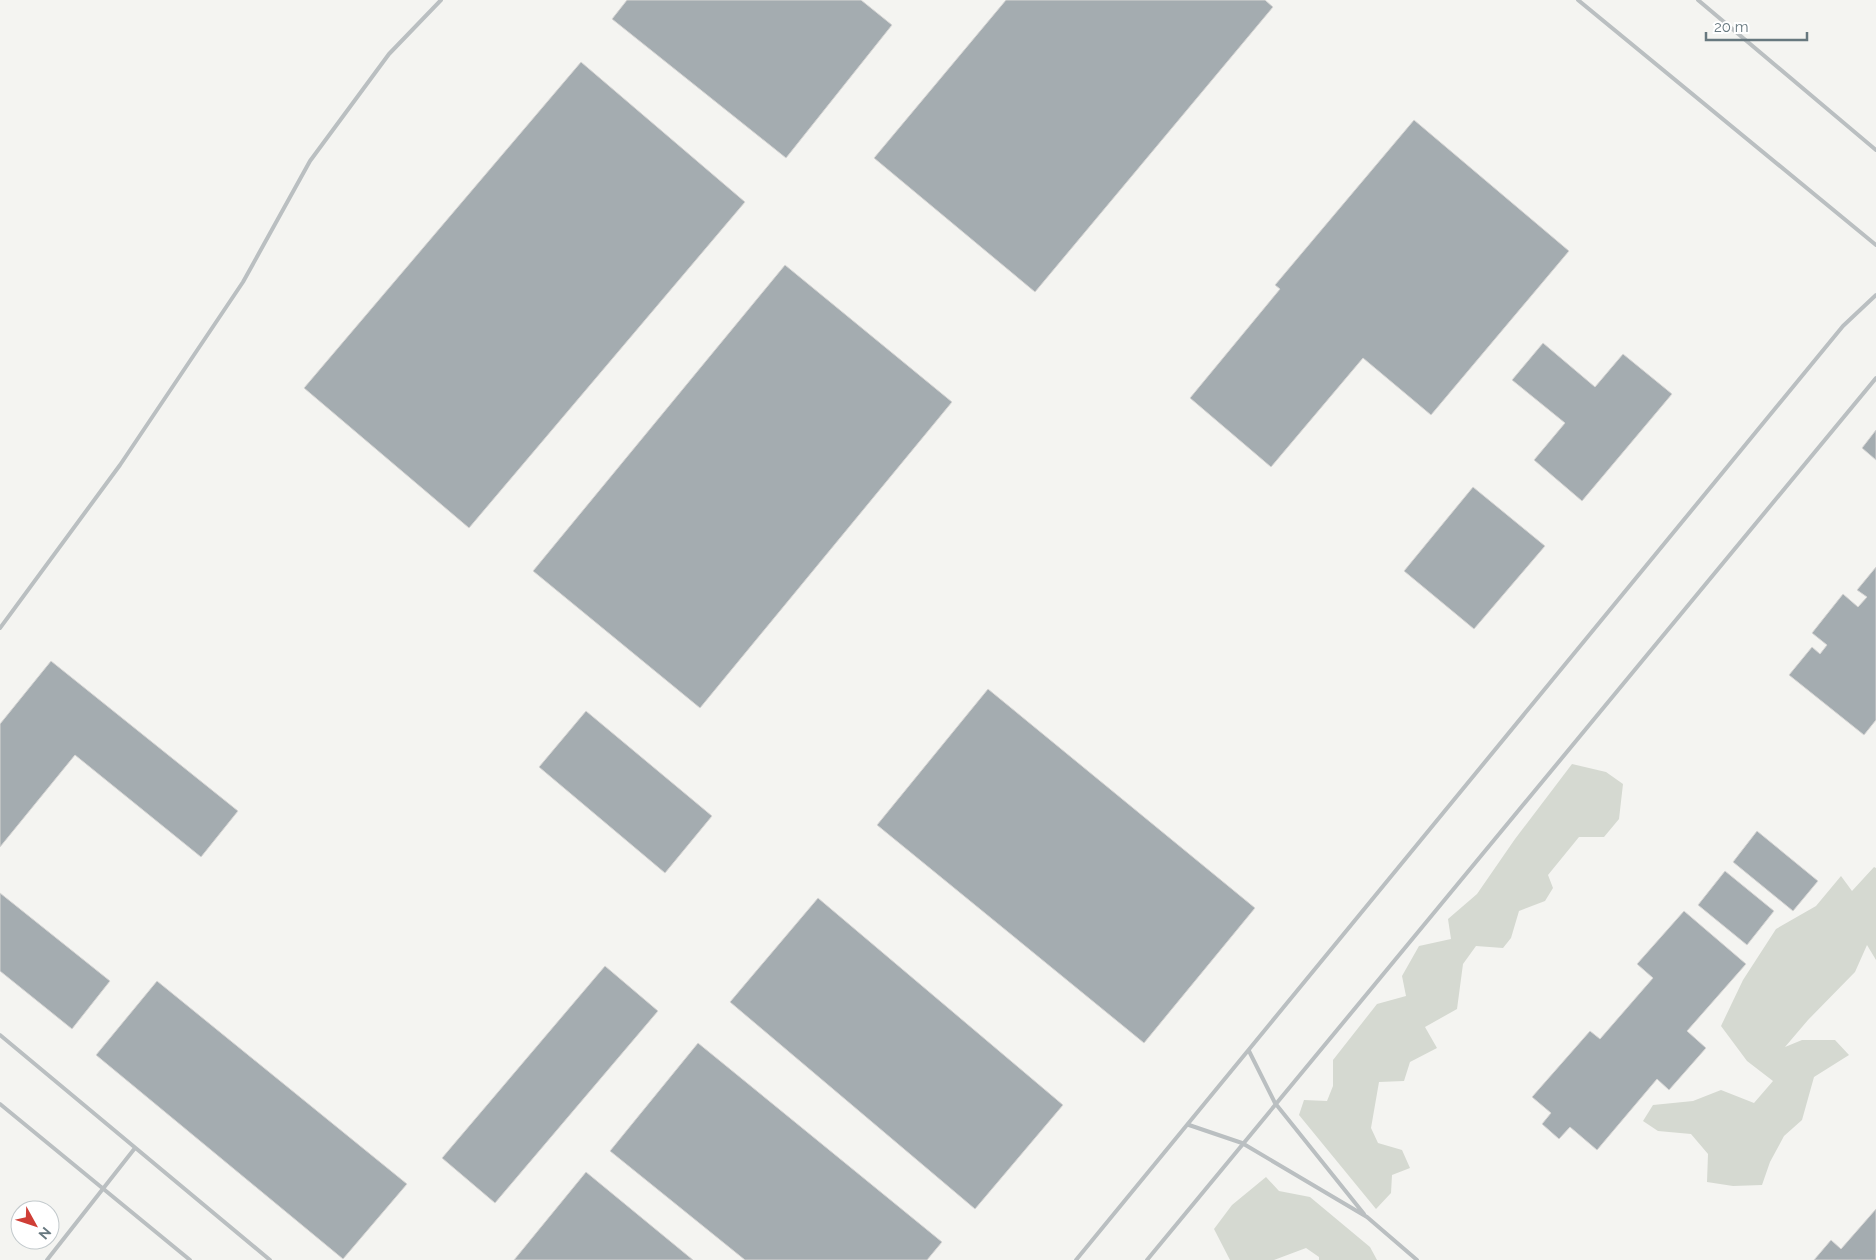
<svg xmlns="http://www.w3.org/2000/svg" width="1876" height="1260" font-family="Raleway,sans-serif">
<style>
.green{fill:#d5d9d1}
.building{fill:#a4acb0;stroke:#d6d5d4}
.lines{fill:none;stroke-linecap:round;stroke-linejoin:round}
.lane{stroke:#babfc1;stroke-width:4}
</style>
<rect width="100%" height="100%" fill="#f4f4f1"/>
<path class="green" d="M1572 764 1606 772 1623 784 1619 819 1604 837H1579L1548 875 1553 888 1545 901 1519 911 1511 938 1503 948 1476 946 1463 964 1457 1009 1425 1027 1437 1048 1410 1062 1404 1081 1379 1082 1371 1128 1378 1143 1402 1150 1410 1168 1392 1175 1391 1193 1376 1209 1299 1115 1304 1100 1327 1101 1333 1086V1060L1377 1004 1406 996 1402 976 1419 946 1451 939 1448 919 1477 894 1515 839Z
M1874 867 1876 868V960L1867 945 1855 972 1808 1020 1785 1047 1802 1040H1835L1849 1055 1814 1077 1802 1120 1784 1136 1770 1162 1762 1185 1733 1186 1707 1182 1708 1154 1691 1134 1658 1131 1643 1121 1653 1105 1693 1101 1721 1090 1754 1103 1773 1081 1747 1061 1721 1026 1743 980 1776 929 1816 906 1841 876 1852 891Z
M1266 1177 1279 1191 1310 1197 1370 1247 1377 1260H1319V1257L1306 1248 1274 1260H1230L1214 1229 1232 1205Z"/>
<path class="building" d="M627 0H861L892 25 786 158 612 19Z
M1006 0H1265L1273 7 1035 292 874 158Z
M581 62 745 202 469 528 304 388Z
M1414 120 1569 251 1431 415 1363 358 1271 467 1190 398 1280 289 1275 285Z
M785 265 952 402 700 708 533 571Z
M1543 343 1595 387 1623 354 1672 394 1582 501 1534 460 1565 423 1512 380Z
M1876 430V460L1862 448Z
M1473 487 1545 546 1474 629 1404 571Z
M1876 567V720L1864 735 1789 675 1812 647 1820 654 1827 645 1812 633 1843 594 1858 607 1867 597 1857 590Z
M51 661 238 811 201 857 75 755 0 847V724Z
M988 689 1255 908 1144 1043 877 825Z
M586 711 712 816 665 873 539 767Z
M1757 831 1818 881 1793 911 1733 862Z
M1725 871 1774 911 1747 945 1698 905Z
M0 893 110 981 72 1029 0 971Z
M818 898 1063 1105 975 1209 730 1002Z
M1684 911 1746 964 1687 1031 1706 1048 1669 1090 1657 1079 1597 1150 1570 1127 1559 1139 1542 1124 1551 1113 1532 1097 1590 1031 1600 1039 1653 978 1637 964Z
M605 966 658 1011 495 1203 442 1158Z
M157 981 407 1184 343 1259 96 1055Z
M698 1043 942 1242 927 1260H745L610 1151Z
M586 1172 693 1260H514Z
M1876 1209V1260H1814L1831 1240 1841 1249Z"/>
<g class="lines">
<path class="lane" d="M1578 0 1876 245
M1698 0 1876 150
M0 628 120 465 243 282 310 161 389 54 441 0
M0 1035 270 1260
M1249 1051 1275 1103 1364 1214
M0 1104 190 1260
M1189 1125 1242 1143 1367 1217 1417 1260
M47 1260 135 1148
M1076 1260 1843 326 1876 295
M1147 1260 1876 378"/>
</g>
<g transform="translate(35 1225) rotate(130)"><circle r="24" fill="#ffffff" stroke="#c2c9cc"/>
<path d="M0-4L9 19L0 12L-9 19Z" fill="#cf3e36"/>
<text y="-8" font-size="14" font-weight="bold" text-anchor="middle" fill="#67787f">N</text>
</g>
<path d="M1706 32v8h101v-8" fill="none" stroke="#67787f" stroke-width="2.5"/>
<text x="1714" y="32" font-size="15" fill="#67787f" stroke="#ffffff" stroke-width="4" paint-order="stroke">20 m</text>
</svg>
